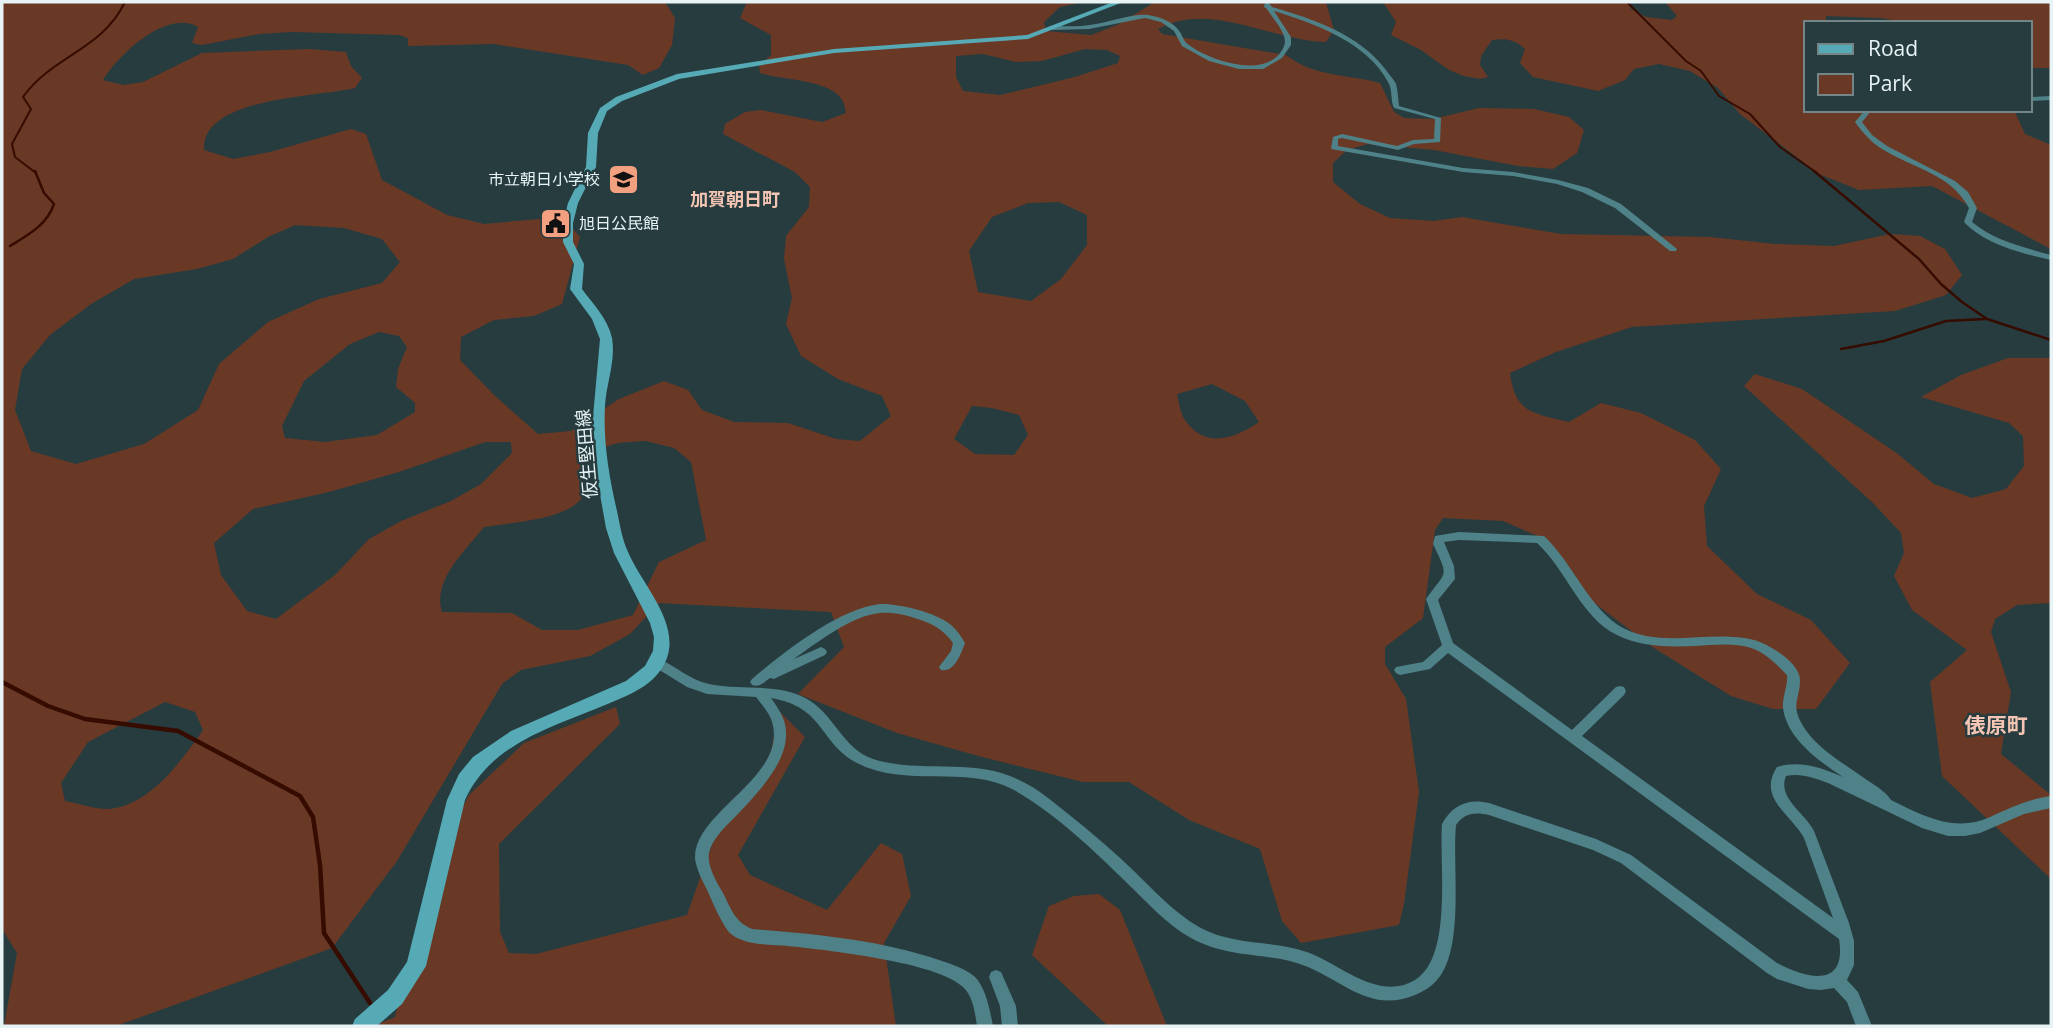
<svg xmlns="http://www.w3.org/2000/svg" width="2053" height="1028" font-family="'Open Sans','Noto Sans JP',sans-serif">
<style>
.green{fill:#6a3926;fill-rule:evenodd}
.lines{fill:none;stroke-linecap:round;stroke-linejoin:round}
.stream-far2{stroke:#360b00;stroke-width:2}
.stream-far1{stroke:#360b00;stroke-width:2.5}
.stream{stroke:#360b00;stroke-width:4.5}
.street{fill:#4f8188;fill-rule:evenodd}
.secondary{fill:#56aab6;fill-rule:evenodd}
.labels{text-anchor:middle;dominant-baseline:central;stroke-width:5;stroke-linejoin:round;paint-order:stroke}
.far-poi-label{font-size:16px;fill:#e7f3f5;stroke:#273c3f;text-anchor:end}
.far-quarter-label{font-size:18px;font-weight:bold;fill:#f5c5b3;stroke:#273c3f}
.street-label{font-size:18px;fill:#e7f3f5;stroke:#273c3f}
.quarter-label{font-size:21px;font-weight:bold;fill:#f5c5b3;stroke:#273c3f}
</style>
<rect width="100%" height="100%" fill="#273c3f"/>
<path class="green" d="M2 2H665L675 18 672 45 659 68 643 75 628 65 493 44 408 46V38L399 35 292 32 259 34 202 45 192 43 198 27C167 9 119 54 103 80L123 85 143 82 202 53 309 49 346 52 351 66 362 78 355 88C318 97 201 97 204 150L233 159 270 152 351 129 366 134 382 180 447 215 484 224 562 217 580 237 562 304 534 316 494 320 461 337 460 360 494 395 538 434 571 431 619 399 664 381 688 390 702 410 734 422 788 423 836 439 860 441 891 416 882 396 838 379 801 356 786 324 792 298 784 259 786 236 809 207 810 187 795 172 723 134 725 124 745 112 761 110 822 122 846 113C845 108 844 101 840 97 826 80 782 80 760 73L759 66 771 55V35L740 18 747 2H1084L1060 7 1044 22 1046 31 1091 35 1117 25 1155 2H1326L1334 30 1326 42C1271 41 1210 0 1158 29L1162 34 1286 55C1314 77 1347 74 1380 83L1394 112 1404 118 1433 119 1479 108 1534 109 1569 117 1584 130 1577 153 1553 169 1518 166 1434 150 1368 144 1347 150 1333 163V182L1360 204 1390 218 1433 221 1462 217 1561 234 1710 237 1775 244 1834 246 1890 234 1920 236 1945 249 1962 275 1946 295 1895 311 1632 327 1556 352 1510 373C1515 414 1534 413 1569 422L1601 403 1641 413 1695 440 1721 469 1704 506 1707 546 1757 594 1811 620 1850 663 1816 709H1773L1731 696 1654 648 1589 599 1542 538 1503 521 1443 518 1435 530 1423 618 1385 647V664L1406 699 1419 792 1404 904 1399 925 1301 943 1282 921 1260 849 1189 820 1129 782H1083L982 757 897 733 798 694 844 647 831 612 659 603 630 634 590 656 521 670 502 684 397 861 332 948 116 1026H4L17 953 2 929ZM1085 49 1107 50 1120 56 1118 63 1075 77 1000 95 963 91 956 77V56L983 54 1016 62 1042 61ZM1059 202 1087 215V245L1061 279 1031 301 978 292 969 251 992 217 1028 203ZM295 225 344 228 382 239 400 262 382 283 319 299 268 322 219 364 198 410 144 444 76 464 31 451 15 410 22 369 50 335 91 304 134 279 197 269 233 259 268 237ZM379 332 399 336 407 347 398 369 396 387 415 403V412L377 435 325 442 285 438 282 426 304 381 350 344ZM1212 384 1245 401 1259 422C1236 438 1205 450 1185 420 1180 413 1179 402 1177 394ZM972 406 992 408 1019 415 1028 435 1014 455 975 454 954 439ZM646 441 674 448 691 462 706 540 659 562 633 615 578 630H542L512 613 442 612C432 580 466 550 484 527 509 523 558 520 577 503 585 496 586 490 588 480 596 441 611 443 646 441ZM485 442H511L512 453 481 484 451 501 401 521 369 539 335 575 276 619 247 611 221 575 214 543 253 509 329 492 399 472ZM165 702 195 712 203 730C181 761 151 805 109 809 96 810 78 803 65 801L61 783 88 742Z
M1383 2H1628L1631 9 1646 17 1672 20 1677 16 1665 2H2051V68H2030V23H1912L1880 18 1826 16V23H1806V110H2014L2025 134 2051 145V249L1932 186 1859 190 1819 174 1740 114 1718 88 1690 71 1659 64 1634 69 1625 80 1598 91 1533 77 1520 63 1525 49C1515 39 1505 38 1492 40L1481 56 1480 65 1488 77 1480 79 1464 76 1449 70 1421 50 1391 35 1396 22Z
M2008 358H2051V603L2017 605 1995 619 1991 632 2011 692 2001 754 2051 795V879L1942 776 1930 682 1967 650 1912 610 1894 576 1904 553 1901 533 1873 503 1744 386 1755 374 1802 389 1898 454 1934 484 1972 498 2006 489 2024 466 2023 436 2009 423 1921 397 1961 375Z
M616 707 620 724 499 844 500 932 509 953 536 954 687 915 718 827 768 771 778 710 805 737 738 855 750 875 827 910 881 843 902 854 911 896 884 943 896 1026H373L395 1017 435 860 469 795 524 743Z
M1099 894 1120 910 1167 1026H1108L1032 955 1049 906 1074 896Z"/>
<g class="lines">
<path class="stream-far2" d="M1627 2 1686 61 1701 71 1719 96 1750 114 1780 147 1817 173
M36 173 15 157 12 144 31 109 23 97C52 56 102 50 125 2"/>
<path class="stream-far1" d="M1814 171 1919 259 1941 284 1962 302 1987 319 2051 340
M10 246C28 235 47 225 54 204L44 193 35 171
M1841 349 1884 341 1946 321 1985 319"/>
<path class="stream" d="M2 682 48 706 85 719 178 731 300 796 313 817 320 865 324 933 370 1003"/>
<path class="street" d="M1265 3H1269L1272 7C1313 19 1359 34 1386 70 1389 75 1394 79 1396 84 1398 91 1398 99 1399 106L1441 118 1440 142 1414 144 1398 150 1342 138 1338 139V146L1463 168 1513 172 1558 180 1588 188 1621 204 1677 249 1676 251H1670L1615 208 1582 192 1557 184 1513 176 1463 172 1331 149 1333 137 1342 134 1397 146 1413 140 1434 139 1435 119 1394 108C1390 100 1393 90 1388 82 1368 43 1314 23 1274 11L1291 37V45L1282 58 1263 69H1239L1209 61 1182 46 1174 31 1161 22 1145 18 1089 29 1053 30 1050 28 1053 26C1065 26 1078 27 1090 25 1106 23 1134 13 1148 15 1160 17 1174 22 1180 32 1183 37 1184 42 1189 45 1210 61 1270 81 1284 46 1289 35 1273 19 1267 9L1264 7Z
M2051 96V100L2030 101V97Z
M1865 110H1872L1862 122 1872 135 1887 146 1955 181 1968 192 1977 208 1972 222C1995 241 2023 247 2051 255V260C2021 253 1986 245 1964 222L1969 208C1950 173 1914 169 1882 149 1871 142 1863 133 1855 122Z
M1459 532 1544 536C1573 563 1589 609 1623 628 1663 649 1712 629 1754 640 1769 644 1800 663 1800 680 1800 700 1790 704 1803 726 1818 750 1845 764 1867 780 1876 786 1886 792 1891 800 1923 816 1955 833 1990 817 2010 808 2028 799 2051 796V808L2024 814 1980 833 1965 836H1948L1922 828 1828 783C1814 778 1801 773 1786 776 1777 798 1805 813 1814 831L1849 923 1854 941V965L1847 980 1858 992 1872 1026H1856L1847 1002 1834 988 1821 990 1808 989 1777 979 1767 973 1621 863 1593 850 1489 815C1474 812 1465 813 1456 825 1452 866 1465 949 1437 980 1431 987 1424 991 1415 995 1372 1013 1345 983 1308 967 1269 951 1231 960 1191 938 1166 924 1147 902 1127 883 1096 852 1050 809 1012 789 966 765 905 788 857 763 819 743 825 707 771 698 778 708 786 719 786 732 788 763 754 797 734 818 725 827 712 839 709 853 707 866 716 881 723 893 731 909 735 922 752 929 814 934 880 940 939 960 951 964 964 968 974 976 986 987 990 1011 993 1026H977C975 1013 973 996 963 987 937 962 826 950 788 946 770 944 746 946 731 934 723 927 713 903 708 892 703 882 696 869 695 858 694 810 792 776 771 719 768 711 761 704 756 697L707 694 687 687 653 666 651 663 653 660 657 658C675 665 689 680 709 684 742 691 777 682 807 699 834 714 843 749 873 759 921 774 974 757 1019 780 1037 788 1052 801 1067 813 1091 832 1113 851 1135 872 1155 892 1175 913 1199 927 1234 947 1276 939 1312 954 1343 967 1380 1001 1415 980 1453 957 1439 864 1442 824 1452 805 1468 798 1489 803L1596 839 1631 855 1777 963C1807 979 1847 989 1839 939L1448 653 1430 669 1400 675 1396 673 1394 670 1396 667 1423 662 1442 645 1426 599C1446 570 1450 579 1433 544L1435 536ZM1459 540 1537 543C1566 569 1581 618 1617 635 1641 647 1669 647 1695 646 1714 645 1736 642 1754 649 1768 655 1777 665 1787 675 1788 686 1782 697 1783 708 1787 739 1819 761 1843 777 1822 768 1800 760 1777 767 1757 798 1791 814 1804 838L1833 918 1582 736 1624 695 1626 691 1624 687 1620 686 1616 687 1572 730 1453 643 1438 600 1455 579 1454 566 1444 542Z
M880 604C901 604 935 612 951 625 957 630 961 636 965 643 961 654 954 673 941 670L939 667 951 651 953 643C944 630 933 624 918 619 906 615 893 612 880 613 853 615 816 643 794 659L821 647 825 649 827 652 825 655 778 677 774 679 770 678C764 682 760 688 752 685L750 682 752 679C784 652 838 609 880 604Z
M996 970 1001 972 1016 1006 1018 1026H1002L1000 1006 989 977 991 972Z"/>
<path class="secondary" d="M1113 2H1123L1028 39 834 53 679 79 622 101 607 111 598 133 596 167 578 203 573 223V242L584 264 582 289C593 304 608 319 612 338 616 361 606 384 605 406 603 441 609 477 617 511 620 525 622 539 628 552 643 587 687 629 662 668 651 686 629 695 610 703 556 726 491 742 465 800L426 966 402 1004 377 1026H352L355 1019 388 990 407 962 447 800 459 774 473 757 511 731 626 681 645 666 653 651 654 637 650 623 614 553 606 528 596 472 592 428 600 339 592 319 570 289 574 264 563 242V223L568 203 586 167 588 133 600 108 616 97 677 74 834 49 1027 35Z"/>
</g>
<defs>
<symbol id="school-square" viewBox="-11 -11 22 22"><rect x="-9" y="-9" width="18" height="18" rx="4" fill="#f2a080" stroke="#273c3f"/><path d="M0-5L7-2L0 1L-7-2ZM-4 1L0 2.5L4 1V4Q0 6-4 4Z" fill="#111"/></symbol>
<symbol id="civic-square" viewBox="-11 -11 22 22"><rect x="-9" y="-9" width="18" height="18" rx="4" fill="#f2a080" stroke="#273c3f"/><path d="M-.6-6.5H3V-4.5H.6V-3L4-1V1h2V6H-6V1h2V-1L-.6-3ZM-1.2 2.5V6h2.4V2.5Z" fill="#111"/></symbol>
</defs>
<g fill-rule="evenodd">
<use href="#school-square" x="606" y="162" width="35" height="35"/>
<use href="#civic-square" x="538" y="206" width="35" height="35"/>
</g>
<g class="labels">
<g class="far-poi-label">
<text x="600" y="179">市立朝日小学校</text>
<text x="579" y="223" text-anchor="start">旭日公民館</text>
</g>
<g class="far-quarter-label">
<text x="735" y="199">加賀朝日町</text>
</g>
<g class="street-label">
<text transform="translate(586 454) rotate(-95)">仮生堅田線</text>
</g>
<g class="quarter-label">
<text x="1996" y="725">俵原町</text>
</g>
</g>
<rect width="2053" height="1028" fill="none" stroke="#e7f3f5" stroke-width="7"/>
<rect x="1804" y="21" width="228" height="91" fill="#273c3f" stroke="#748588" stroke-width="2"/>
<rect x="1818" y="44" width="35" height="10" fill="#56aab6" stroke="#748588" stroke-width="2"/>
<text x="1868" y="56" font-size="21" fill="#e7f3f5">Road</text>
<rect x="1818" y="74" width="35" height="21" fill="#6a3926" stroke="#748588" stroke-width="2"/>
<text x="1868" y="91" font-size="21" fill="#e7f3f5">Park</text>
</svg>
